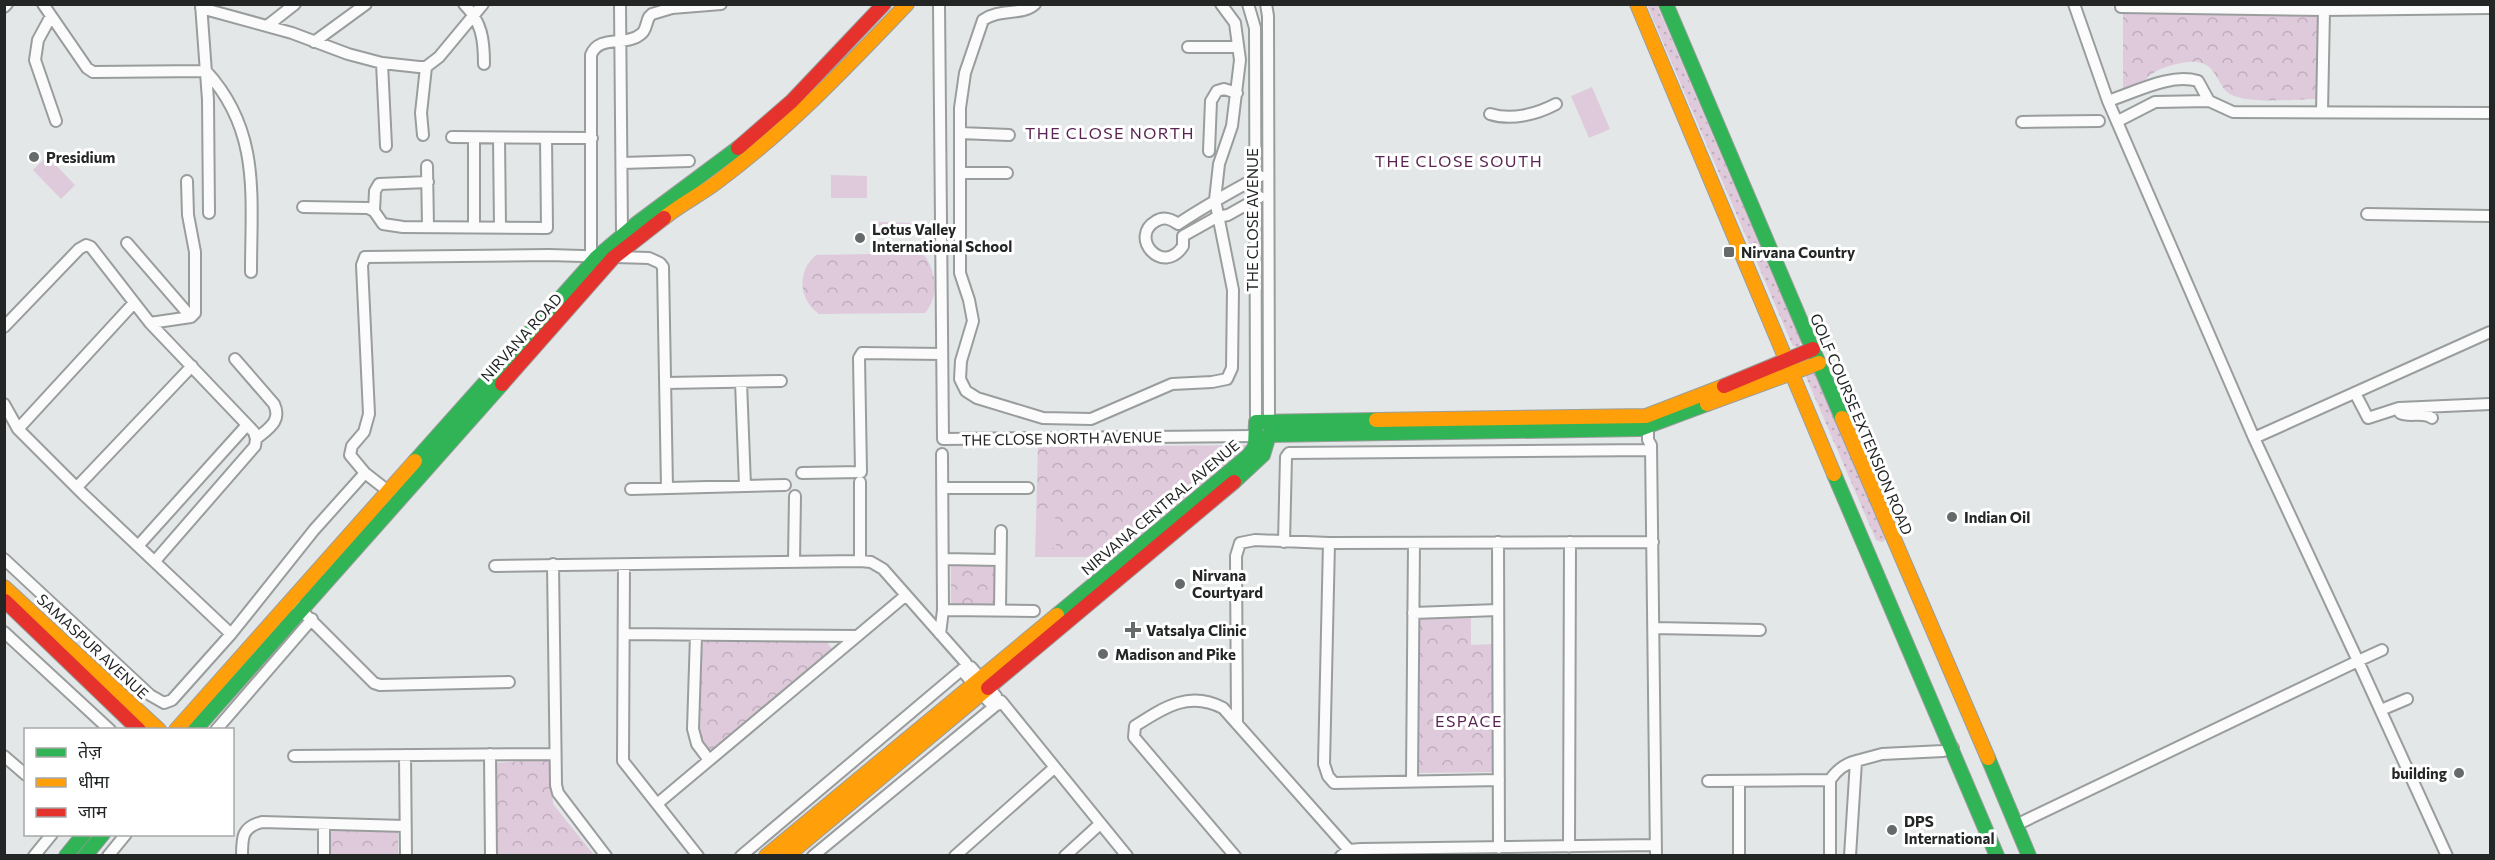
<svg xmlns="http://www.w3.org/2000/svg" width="2495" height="860" font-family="Commissioner,'Noto Sans Devanagari',sans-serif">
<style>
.grass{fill:url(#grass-dots)}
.park{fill:url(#park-crowns)}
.pitch{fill:#dfcadc}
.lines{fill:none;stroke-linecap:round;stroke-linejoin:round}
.street-casing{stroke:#9a9d9d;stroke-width:14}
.fast-casing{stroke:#9a9d9d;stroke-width:16}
.slow-casing{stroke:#9a9d9d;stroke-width:16}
.jam-casing{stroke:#9a9d9d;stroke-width:16}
.street{stroke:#fbfbfb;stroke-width:10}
.fast{stroke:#30b455;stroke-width:14}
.slow{stroke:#ff9f0a;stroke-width:14}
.jam{stroke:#e5322d;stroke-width:14}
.poi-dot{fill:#676a6a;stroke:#fff;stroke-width:2}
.labels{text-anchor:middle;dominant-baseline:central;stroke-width:6;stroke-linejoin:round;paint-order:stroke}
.poi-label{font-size:15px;font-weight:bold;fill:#242626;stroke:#fff;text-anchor:start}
.street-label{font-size:15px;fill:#242626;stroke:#fff}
.neighbourhood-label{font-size:16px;letter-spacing:1.5px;fill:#592452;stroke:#fff}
</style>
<defs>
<pattern id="grass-dots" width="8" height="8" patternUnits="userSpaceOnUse" patternTransform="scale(1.5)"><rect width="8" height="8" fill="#dfcadc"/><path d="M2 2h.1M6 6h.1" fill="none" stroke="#bfadbd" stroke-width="1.8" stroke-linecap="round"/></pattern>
<pattern id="park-crowns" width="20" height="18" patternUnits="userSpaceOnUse" patternTransform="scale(1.5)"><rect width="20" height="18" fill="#dfcadc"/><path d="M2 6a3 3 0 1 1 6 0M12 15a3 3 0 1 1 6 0" fill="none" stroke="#bfadbd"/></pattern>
</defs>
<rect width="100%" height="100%" fill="#e3e7e7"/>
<path class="grass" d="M1647 5H1657L1801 342 1799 347 1793 346 1791 342Z
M1814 371 1886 539 1882 542 1876 540 1806 377V372Z"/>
<path class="park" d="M2318 10V99C2292 99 2259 104 2234 96 2215 90 2220 59 2189 62 2177 63 2158 68 2149 76 2145 79 2144 85 2141 87 2137 90 2128 91 2123 92V11Z
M922 253C936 268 940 296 925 313L819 314C798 299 797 271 816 255Z
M1249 445 1113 557H1035L1038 447Z
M951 564 995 565 994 607 951 606Z
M1471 616V645L1493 644V772L1419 773 1417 617Z
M701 640 826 641 835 653 711 755 700 742Z
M550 759 553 804 594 855H497L495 763Z
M331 829 398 830V855L331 856Z"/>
<path class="pitch" d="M1592 87 1610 129 1589 138 1571 96Z
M47 156 75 185 61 199 33 170Z
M831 175 867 176V198H831Z
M878 222 912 223V237H878Z
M1201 457 1209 467 1185 486 1177 476Z
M1038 508H1055L1056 548 1037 549Z"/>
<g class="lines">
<defs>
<path id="street" d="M43 4 87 68 93 72 206 71C261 131 251 196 251 272
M201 4 208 100 209 213
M464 4C482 22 484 40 484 64
M620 4 622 234
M939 4 943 439 1255 436
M1035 4C1022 16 1000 8 983 20L965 73 960 108V273L969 300 973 321 961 361 960 379 966 391 977 398 1043 418 1091 419 1172 384 1212 382 1227 379 1232 368 1233 290 1215 200 1219 164 1232 126 1240 60 1235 23 1221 4
M1248 4 1255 28 1256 422
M1266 4 1268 16 1269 422
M4 7 7 4
M2121 7 2324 10 2490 8
M201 8 292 33 348 54 382 63 419 67H426L439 57 483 4
M51 16 38 40 35 60 56 121
M267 26 295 4
M314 42 366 4
M1188 47H1238
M382 63 386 146
M2108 101C2136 92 2170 73 2198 81L2209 101 2233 112 2490 113
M2322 112 2324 10
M1490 114C1512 121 1537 114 1556 104
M2118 121 2155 102 2209 101
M2022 122 2099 121
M960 133 1009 135
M423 135 421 113 426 67
M452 137 592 138
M499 138 500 227
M1209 151 1211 101 1217 91 1224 89 1237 93
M622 163 689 161
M427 166 428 227
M960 173H1007
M1260 176C1232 191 1205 206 1178 224 1171 219 1164 216 1156 221 1128 237 1163 277 1183 246V236L1217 217 1228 215 1260 197
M303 207 368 208 374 211 383 224 403 227 547 228 546 138
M374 211 375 191 379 184 428 182
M2367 214 2490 216
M474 227V138
M127 243 191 317
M591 257V55C599 34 626 47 641 34 646 31 646 23 649 17L652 14 672 8 721 4
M150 323 191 317 195 313V252L188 215 187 181
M4 327 79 249 86 245 91 247 150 323 254 432 256 439 255 446 155 561
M235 359 274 404C282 421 269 428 256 439
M741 382 745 486
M666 383 781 381
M2355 393 2368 418 2399 408 2490 404
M4 404 18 429 84 495 231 634
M2399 408 2400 413C2410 418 2423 411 2432 418
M1648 422V440L1651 445 1656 856
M18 429 133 304
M2254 438 2490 332
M802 473 861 472 859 358 862 353 942 354
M77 487 192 366
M943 488H1028
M631 489 785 485
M388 491 365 473 350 455 352 446 364 432 369 414 362 265 365 257 549 255 649 258 660 263 663 267 667 488
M1284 542 1286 457 1289 453 1651 450
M1498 542 1499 848
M1329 543 1324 764 1328 776 1334 783 1499 780
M138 546 247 425
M4 559 150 695 164 703 172 700 231 634 314 530 365 473
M943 559 1000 560
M794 561 795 496
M860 561V482
M553 564 556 785 558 793 606 856
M624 565 623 761 698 856
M495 566 860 561 871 562 883 569 966 663 964 673 989 702 997 705 996 696 971 667H965L741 856
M296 605 374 683 380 685 509 682
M943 610 1034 611
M1000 610 1001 531
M1413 613 1498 610
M1654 628 1760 630
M4 632 110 730
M625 634 857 636
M940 634 943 610 942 454
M696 635 693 729 697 744 709 760
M2382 650 2358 661 2447 856
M2381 710 2407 699
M1237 724 1236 556 1240 543 1255 540 1329 543 1653 542
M216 730 312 619
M490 754 491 856
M405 755 406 856
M4 756 26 775
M294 756 554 754
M1412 780 1414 543
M1708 781 1830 780
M657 804 905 596
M324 824V856
M2016 825 2358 661 2254 438 2108 101 2074 4
M1569 847 1570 542
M34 856 52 834
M108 856 126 834
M242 856C242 837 242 827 262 822L405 826
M813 856 1001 701 1127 856
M955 856 1054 768
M1065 856 1100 824
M1235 856 1134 737 1135 726C1163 708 1189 690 1223 708L1349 850
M1341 856 1349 850 1361 849 1656 845
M1739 856V781
M1830 856V780C1837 770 1844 764 1856 761
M1850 856 1856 761 1882 754 1943 751 1953 748"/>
<path id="fast" d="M1666 4 1842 418
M415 461 597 257 636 224 738 148
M1834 474 1997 856
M1234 482 1263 455 1269 435 1640 429 1707 404
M1057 615 1248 456 1255 447 1256 422 1376 420
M195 730 502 384
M1988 758 2029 856
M66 856 84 834
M85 856 103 834"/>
<path id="slow" d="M1637 4 1834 474
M664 218C681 204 700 195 717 182 787 130 847 67 907 4
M1707 404 1819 363
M1842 418 1988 758
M1376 420 1646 416 1724 386
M4 587 159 730
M176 730 415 461
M766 856 1057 615
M787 856 988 688"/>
<path id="jam" d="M738 148 792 101 884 4
M502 384 613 258 664 218
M1724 386 1813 349
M5 601 139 730
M988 688 1234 482"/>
</defs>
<use href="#street" class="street-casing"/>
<use href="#fast" class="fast-casing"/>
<use href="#slow" class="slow-casing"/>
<use href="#jam" class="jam-casing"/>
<use href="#street" class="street"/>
<use href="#fast" class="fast"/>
<use href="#slow" class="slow"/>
<use href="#jam" class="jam"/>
</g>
<g class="poi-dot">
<circle cx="34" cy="157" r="6"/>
<circle cx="860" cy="238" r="6"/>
<rect x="1723" y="246" width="12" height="12" rx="3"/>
<circle cx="1952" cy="517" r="6"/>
<circle cx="1180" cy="584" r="6"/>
<path d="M1130 621h6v6h6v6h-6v6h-6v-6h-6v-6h6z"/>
<circle cx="1103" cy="654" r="6"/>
<circle cx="2459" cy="773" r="6"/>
<circle cx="1892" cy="830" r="6"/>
</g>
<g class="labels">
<g class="poi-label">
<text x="46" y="157">Presidium</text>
<text x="872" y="229">Lotus Valley<tspan x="872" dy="17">International School</tspan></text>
<text x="1741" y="252">Nirvana Country</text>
<text x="1964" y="517">Indian Oil</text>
<text x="1192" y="575">Nirvana<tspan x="1192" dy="17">Courtyard</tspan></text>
<text x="1146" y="630">Vatsalya Clinic</text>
<text x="1115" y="654">Madison and Pike</text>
<text x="2447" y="773" text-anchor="end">building</text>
<text x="1904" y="821">DPS<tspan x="1904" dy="17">International</tspan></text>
</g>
<g class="street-label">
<text transform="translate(1252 220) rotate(-90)">THE CLOSE AVENUE</text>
<text transform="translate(521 337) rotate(-48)">NIRVANA ROAD</text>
<text transform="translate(1862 424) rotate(67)">GOLF COURSE EXTENSION ROAD</text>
<text transform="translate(1062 438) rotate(-1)">THE CLOSE NORTH AVENUE</text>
<text transform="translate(1160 507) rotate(-40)">NIRVANA CENTRAL AVENUE</text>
<text transform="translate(93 646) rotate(43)">SAMASPUR AVENUE</text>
</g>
<g class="neighbourhood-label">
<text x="1110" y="132">THE CLOSE NORTH</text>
<text x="1459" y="160">THE CLOSE SOUTH</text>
<text x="1469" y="720">ESPACE</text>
</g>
</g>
<rect width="2495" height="860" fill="none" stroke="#242626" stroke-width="12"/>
<rect x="24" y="728" width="210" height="108" fill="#ffffff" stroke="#a7a8a8" stroke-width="1.5"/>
<rect x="36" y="748" width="30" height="9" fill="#30b455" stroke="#a7a8a8" stroke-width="1.5"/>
<text x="78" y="758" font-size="18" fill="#242626">तेज़</text>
<rect x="36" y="778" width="30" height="9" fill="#ff9f0a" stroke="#a7a8a8" stroke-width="1.5"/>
<text x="78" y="788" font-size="18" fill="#242626">धीमा</text>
<rect x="36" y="808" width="30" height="9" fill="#e5322d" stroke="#a7a8a8" stroke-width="1.5"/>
<text x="78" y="818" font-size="18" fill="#242626">जाम</text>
</svg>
